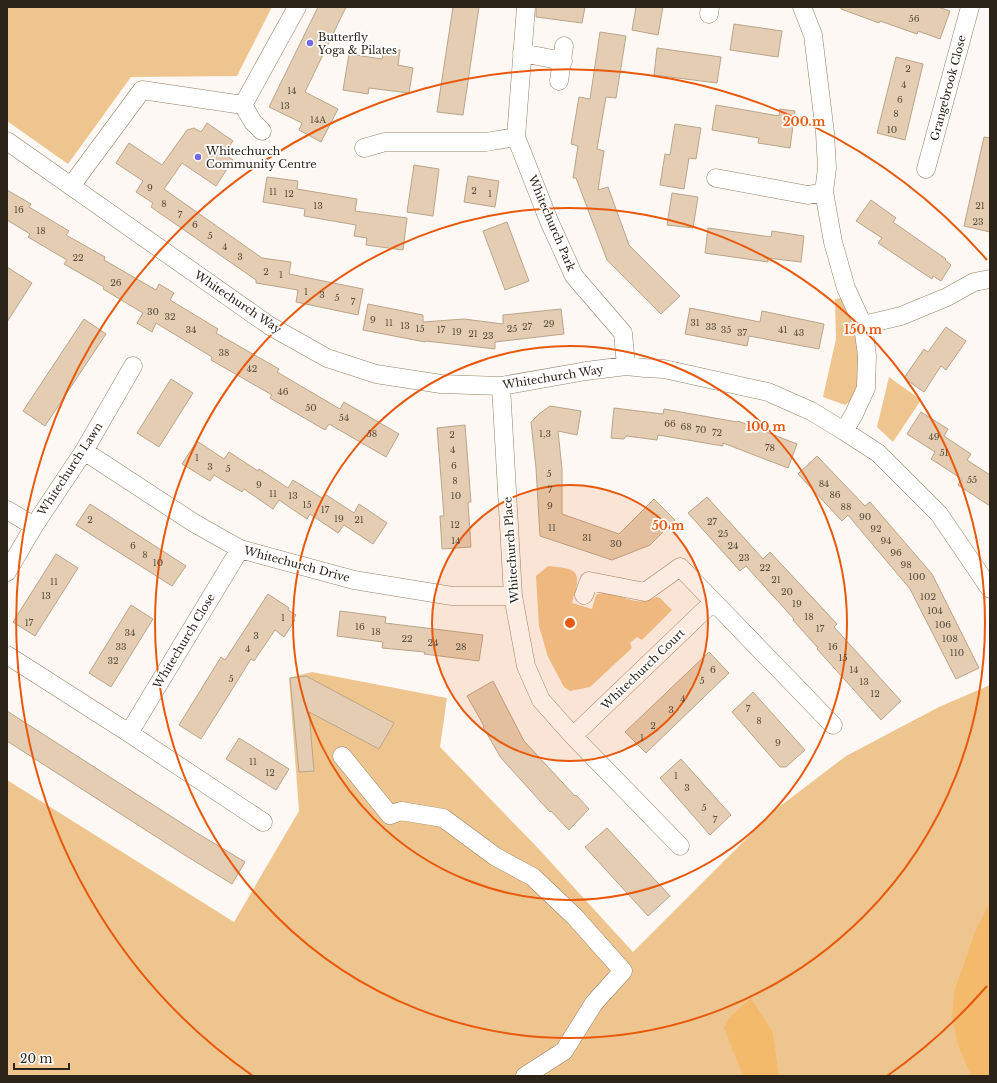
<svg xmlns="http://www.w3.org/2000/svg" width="997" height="1083" font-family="'Libre Baskerville',serif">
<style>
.green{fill:#efc58f}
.forest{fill:#f4ba6c}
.building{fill:#e4cdb2;stroke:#baa58a}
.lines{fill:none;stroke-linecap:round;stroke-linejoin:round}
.minor-casing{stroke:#968167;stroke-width:19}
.minor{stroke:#fff;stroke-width:18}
.ring{fill:none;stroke:#e8590c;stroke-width:2}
.poi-dot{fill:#7369e3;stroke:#fff;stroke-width:1.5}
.labels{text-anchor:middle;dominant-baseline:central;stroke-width:3.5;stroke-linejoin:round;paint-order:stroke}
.number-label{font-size:9px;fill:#5a4e3f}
.poi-label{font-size:11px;fill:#2c2419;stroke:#fff;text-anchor:start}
.street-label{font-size:11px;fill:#2c2419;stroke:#fff}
.centre{fill:#e8590c;stroke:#fff;stroke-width:2}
.ring-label{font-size:12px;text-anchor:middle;font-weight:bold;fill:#e8590c;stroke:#fff;stroke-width:3.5;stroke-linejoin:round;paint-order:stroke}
</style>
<rect width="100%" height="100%" fill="#fdf8f3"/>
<path class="green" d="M7 7H272L237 76 131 77 68 164 7 121Z
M843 298C848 310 853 321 856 333 859 348 861 384 854 397 852 400 848 403 845 405L823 397 836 339 835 299Z
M889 377 921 400 893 442 877 427Z
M548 566C555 567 565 567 571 570 583 575 574 594 572 603L592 609 596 595C614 586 633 611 656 597L660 598 672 610 642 640 637 637 630 643 632 648 590 687 570 691 564 687 548 657 539 626 536 576Z
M312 672 447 698 440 747 535 845 633 952 775 810 846 756 939 707 990 685V1076H7V780L234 922 299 811 289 678Z"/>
<path class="forest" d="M990 902V1076H971L958 1045 952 1017 954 992 975 932Z
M751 998 773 1033 779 1076H743L724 1028 730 1017Z"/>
<path class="building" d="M318 7H346L305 92 338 109 321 142 299 130 302 123 269 107Z
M453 7H479L463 115 437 112Z
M536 7H585L582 23 536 17Z
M636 7H663L658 35 632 30Z
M841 7H938L950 11 940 39 918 31 917 34 880 21 879 23 841 9Z
M734 24 782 31 778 57 730 50Z
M600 32 626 36 616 98 606 97 597 149 604 151 598 190 608 187 629 245 680 296 661 314 607 260 576 178H573L578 146 571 144 579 97 590 99Z
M384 48 400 50 398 65 413 68 409 93 369 88 368 94 343 90 349 54 382 59Z
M657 48 721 57 717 83 654 75Z
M896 57 923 64 905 140 877 133Z
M716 105 779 116 780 109 795 111 790 148 758 143 759 138 712 130Z
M207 123 233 141 224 154 233 160 216 186 182 163 164 189 262 258 291 262 289 274 363 289 358 315 296 302 298 290 256 283V280L151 207 153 203 136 192 143 181 116 163 129 143 162 165 187 130 194 128 201 132Z
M675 124 701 128 696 159 689 158 684 189 660 185 665 154 670 155Z
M984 137 990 138V232L964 226Z
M414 165 439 169 433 216 407 212Z
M468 176 499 181 495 207 464 202Z
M267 177 298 181 297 189 357 199 355 211 407 218 403 250 366 245 367 238 354 236 356 225 304 216 305 209 263 202Z
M7 190 31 204 29 207 69 231 66 235 105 257 104 260 156 290 159 284 174 293 170 300 218 329 216 333 279 369 277 372 340 409 344 402 399 434 386 457 329 424 325 430 270 398 272 395 211 360 212 357 156 323 152 332 137 323 143 313 103 289 104 287 64 264 67 260 28 237 30 234 7 220Z
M672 193 698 197 693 228 667 225Z
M871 200 896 218 893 222 946 259 945 260 951 265 941 281 933 276 932 279 878 243 882 238 856 221Z
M507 222 529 281 505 290 483 231Z
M708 228 771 237 772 231 804 236 801 262 768 258V262L705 253Z
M7 267 32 283 7 322Z
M368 304 423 315V322L464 319 503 324V315L561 309 564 334 495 342V349L426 341 425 342 363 330Z
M690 308 760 322 762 311 824 324 819 349 749 336 747 346 685 334Z
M84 319 106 334 45 426 23 411Z
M946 327 966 341 946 370 941 366 924 392 904 378 924 349 928 352Z
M171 379 193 393 159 447 137 433Z
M550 406 581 411 577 435 558 431 562 469V514L619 534 654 499 675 520 650 545 612 560 540 536 536 468 531 422 539 414Z
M614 408 663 414 664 409 737 422 738 421 797 444 788 468 723 443V446L658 435 657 440 626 436 624 439 611 438Z
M921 412 948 429 944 436 971 454 967 460 990 475V506L958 485 962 479 931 459 935 452 907 434Z
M465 425 471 502H468L471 547 442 549 440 516H444L437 428Z
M197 441 224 459 229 452 258 471 259 469 288 488 293 480 322 498 325 494 354 513 359 504 387 523 373 544 344 525 338 533 310 514 307 519 279 500 273 509 244 489 242 492 214 475 210 481 182 464Z
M817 456 865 506 870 502 932 574 979 668 956 679 910 589 848 515 842 521 798 474Z
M707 497 763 559 770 552 837 624 834 627 901 701 881 720 817 649 818 648 793 620 794 619 746 566 740 571 688 513Z
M90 504 186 566 172 586 76 525Z
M56 554 78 568 35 636 13 622Z
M268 594 289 608 288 610 296 615 293 619 295 620 284 637 275 630 254 661 251 659 201 739 179 725 221 657 225 660Z
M131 605 153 619 111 687 89 673Z
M340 611 386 617 385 623 483 635 479 661 424 654 425 652 382 648 383 642 337 636Z
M709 652 729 673 646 753 625 732Z
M306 676 394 723 379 749 309 712 314 771 299 772 290 678Z
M493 681 524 741 575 796 576 795 589 809 569 830 551 811 550 812 501 758 483 727 484 726 467 696Z
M753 692 805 750 786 767H780L732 712Z
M7 711 197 833 245 862 232 884 183 854 7 741Z
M239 738 289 769 276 790 226 759Z
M681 759 731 815 710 835 660 778Z
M607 828 670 896 648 916 585 847Z"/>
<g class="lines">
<defs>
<path id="minor" d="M526 7 516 137 549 221 574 276 623 333 626 366
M802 7 813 35 825 133 827 168 824 192
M709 14 710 7
M522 53 563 61
M559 81 564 46
M243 105 253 122 262 131
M7 141 270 326 327 358 376 374 441 384 501 386 586 371 626 366 645 368 664 369 768 392 811 411 844 431 878 453 939 514 990 589
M364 148 385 142H486L516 137
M926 169 970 7
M716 178 808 195 824 192 833 242 846 288 863 325 867 356 866 388 854 414 844 431
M71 186 142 90 243 105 297 7
M863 325 901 316 947 297 974 282 990 279
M501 386 513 596 526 666 541 700 573 736 680 846
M84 451 194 523 240 549 354 580 452 596H513
M7 510 34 526
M7 572 34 526 84 451 133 366
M584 595 589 581 645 592 680 567 833 725
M7 655 129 733 263 822
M129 733 240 549
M573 736 713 602
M342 756 390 815 401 811 443 818 496 857 533 877 575 917 623 971 594 1003 564 1051 525 1076"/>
</defs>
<use href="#minor" class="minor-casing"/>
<use href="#minor" class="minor"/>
</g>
<circle cx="570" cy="623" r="138" fill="#e8590c" fill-opacity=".12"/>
<g class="ring">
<circle cx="570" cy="623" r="138"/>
<circle cx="570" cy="623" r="277"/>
<circle cx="570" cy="623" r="415"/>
<path d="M987 986A553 553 0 0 1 887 1076M253 1076A553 553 0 1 1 987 260"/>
</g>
<g class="poi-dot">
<circle cx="310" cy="43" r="4"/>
<circle cx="198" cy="157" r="4"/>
</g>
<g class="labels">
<g class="number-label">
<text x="914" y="18">56</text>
<text x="908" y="68">2</text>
<text x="904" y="84">4</text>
<text x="292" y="90">14</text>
<text x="900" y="99">6</text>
<text x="285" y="105">13</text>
<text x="896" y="113">8</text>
<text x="318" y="119">14A</text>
<text x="892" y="129">10</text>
<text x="150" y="187">9</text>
<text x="474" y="190">2</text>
<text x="273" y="191">11</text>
<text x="289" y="193">12</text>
<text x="490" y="193">1</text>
<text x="164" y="203">8</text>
<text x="318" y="205">13</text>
<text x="980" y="205">21</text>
<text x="19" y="209">16</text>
<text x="180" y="214">7</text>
<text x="978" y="221">23</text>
<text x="195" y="224">6</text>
<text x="41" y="230">18</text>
<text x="210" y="235">5</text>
<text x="225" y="246">4</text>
<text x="240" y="256">3</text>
<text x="78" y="257">22</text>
<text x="266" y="271">2</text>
<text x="281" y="274">1</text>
<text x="116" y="282">26</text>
<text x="306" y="291">1</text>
<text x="322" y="294">3</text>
<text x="337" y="297">5</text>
<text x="353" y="301">7</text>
<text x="153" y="311">30</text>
<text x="170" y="316">32</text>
<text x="373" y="319">9</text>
<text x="389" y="322">11</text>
<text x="695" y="322">31</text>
<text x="549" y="323">29</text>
<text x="405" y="325">13</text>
<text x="527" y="326">27</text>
<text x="711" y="326">33</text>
<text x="420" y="328">15</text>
<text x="512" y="328">25</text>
<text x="191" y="329">34</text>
<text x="441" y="329">17</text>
<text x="726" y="329">35</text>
<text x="783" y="329">41</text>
<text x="457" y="331">19</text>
<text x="742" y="332">37</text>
<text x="799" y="332">43</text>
<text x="473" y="333">21</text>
<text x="488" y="335">23</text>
<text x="224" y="352">38</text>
<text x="252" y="368">42</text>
<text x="283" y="391">46</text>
<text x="311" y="407">50</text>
<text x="344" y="417">54</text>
<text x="670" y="423">66</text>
<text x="686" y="426">68</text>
<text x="701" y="429">70</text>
<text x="717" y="432">72</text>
<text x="372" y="433">58</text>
<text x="545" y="433">1,3</text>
<text x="452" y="434">2</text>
<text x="934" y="436">49</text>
<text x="770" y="447">78</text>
<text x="453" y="449">4</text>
<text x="944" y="452">51</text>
<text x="197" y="457">1</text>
<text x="454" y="465">6</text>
<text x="210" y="466">3</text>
<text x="228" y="468">5</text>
<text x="549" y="473">5</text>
<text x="972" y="479">55</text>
<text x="455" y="480">8</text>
<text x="824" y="483">84</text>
<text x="259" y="484">9</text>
<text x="550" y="489">7</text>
<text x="273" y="493">11</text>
<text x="835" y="494">86</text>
<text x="293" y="495">13</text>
<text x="456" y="495">10</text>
<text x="307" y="504">15</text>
<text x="550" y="505">9</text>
<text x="846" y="506">88</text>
<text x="325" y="509">17</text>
<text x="865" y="516">90</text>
<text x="339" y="518">19</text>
<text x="90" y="519">2</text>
<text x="359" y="519">21</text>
<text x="712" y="521">27</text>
<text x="455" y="524">12</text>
<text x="552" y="527">11</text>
<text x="876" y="528">92</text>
<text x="723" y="533">25</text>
<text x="587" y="537">31</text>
<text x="456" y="540">14</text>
<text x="886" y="540">94</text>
<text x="616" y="543">30</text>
<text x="133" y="545">6</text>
<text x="733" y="545">24</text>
<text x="896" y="552">96</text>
<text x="145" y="554">8</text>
<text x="744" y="557">23</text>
<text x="158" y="562">10</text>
<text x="906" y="564">98</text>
<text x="765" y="567">22</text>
<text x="917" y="576">100</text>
<text x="776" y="579">21</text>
<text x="54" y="581">11</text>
<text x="787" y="591">20</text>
<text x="46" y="595">13</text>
<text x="928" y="596">102</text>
<text x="797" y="603">19</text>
<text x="935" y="610">104</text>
<text x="809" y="616">18</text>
<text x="283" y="617">1</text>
<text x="29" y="622">17</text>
<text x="943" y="624">106</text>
<text x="360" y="626">16</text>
<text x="820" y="628">17</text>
<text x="376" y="631">18</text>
<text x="130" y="632">34</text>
<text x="256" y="635">3</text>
<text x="407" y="638">22</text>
<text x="950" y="638">108</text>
<text x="433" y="642">24</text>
<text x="121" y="646">33</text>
<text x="461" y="646">28</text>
<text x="833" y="646">16</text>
<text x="248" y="648">4</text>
<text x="957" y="652">110</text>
<text x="843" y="657">15</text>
<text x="113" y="660">32</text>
<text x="713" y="669">6</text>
<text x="854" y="669">14</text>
<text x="231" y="678">5</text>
<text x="702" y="680">5</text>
<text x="864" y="681">13</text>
<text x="875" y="693">12</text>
<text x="683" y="698">4</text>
<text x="748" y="708">7</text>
<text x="671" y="709">3</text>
<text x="759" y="720">8</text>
<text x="653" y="725">2</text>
<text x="642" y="737">1</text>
<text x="778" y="742">9</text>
<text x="253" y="761">11</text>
<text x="270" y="772">12</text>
<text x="676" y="775">1</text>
<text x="687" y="787">3</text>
<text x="704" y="807">5</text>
<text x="715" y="819">7</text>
</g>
<g class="poi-label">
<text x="318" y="37">Butterfly<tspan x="318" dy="13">Yoga &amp; Pilates</tspan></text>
<text x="206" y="151">Whitechurch<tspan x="206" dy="13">Community Centre</tspan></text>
</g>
<g class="street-label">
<text transform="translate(948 88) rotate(-75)">Grangebrook Close</text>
<text transform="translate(552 223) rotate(67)">Whitechurch Park</text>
<text transform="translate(238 302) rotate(34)">Whitechurch Way</text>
<text transform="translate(553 377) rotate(-9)">Whitechurch Way</text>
<text transform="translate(70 469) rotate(-57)">Whitechurch Lawn</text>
<text transform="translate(511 550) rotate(-94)">Whitechurch Place</text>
<text transform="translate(297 564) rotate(15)">Whitechurch Drive</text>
<text transform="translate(184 641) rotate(-59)">Whitechurch Close</text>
<text transform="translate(643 669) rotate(-44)">Whitechurch Court</text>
</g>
</g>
<circle cx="570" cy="623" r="6" class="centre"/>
<g class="ring-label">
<text x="804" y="126">200 m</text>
<text x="863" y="334">150 m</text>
<text x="766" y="431">100 m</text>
<text x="668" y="530">50 m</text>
</g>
<rect width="997" height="1083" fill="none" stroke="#2c2419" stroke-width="16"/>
<path d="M14 1063v6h55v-6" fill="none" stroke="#2c2419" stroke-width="2"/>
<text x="20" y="1063" font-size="12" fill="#2c2419" stroke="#ffffff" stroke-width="3" paint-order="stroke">20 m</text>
</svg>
